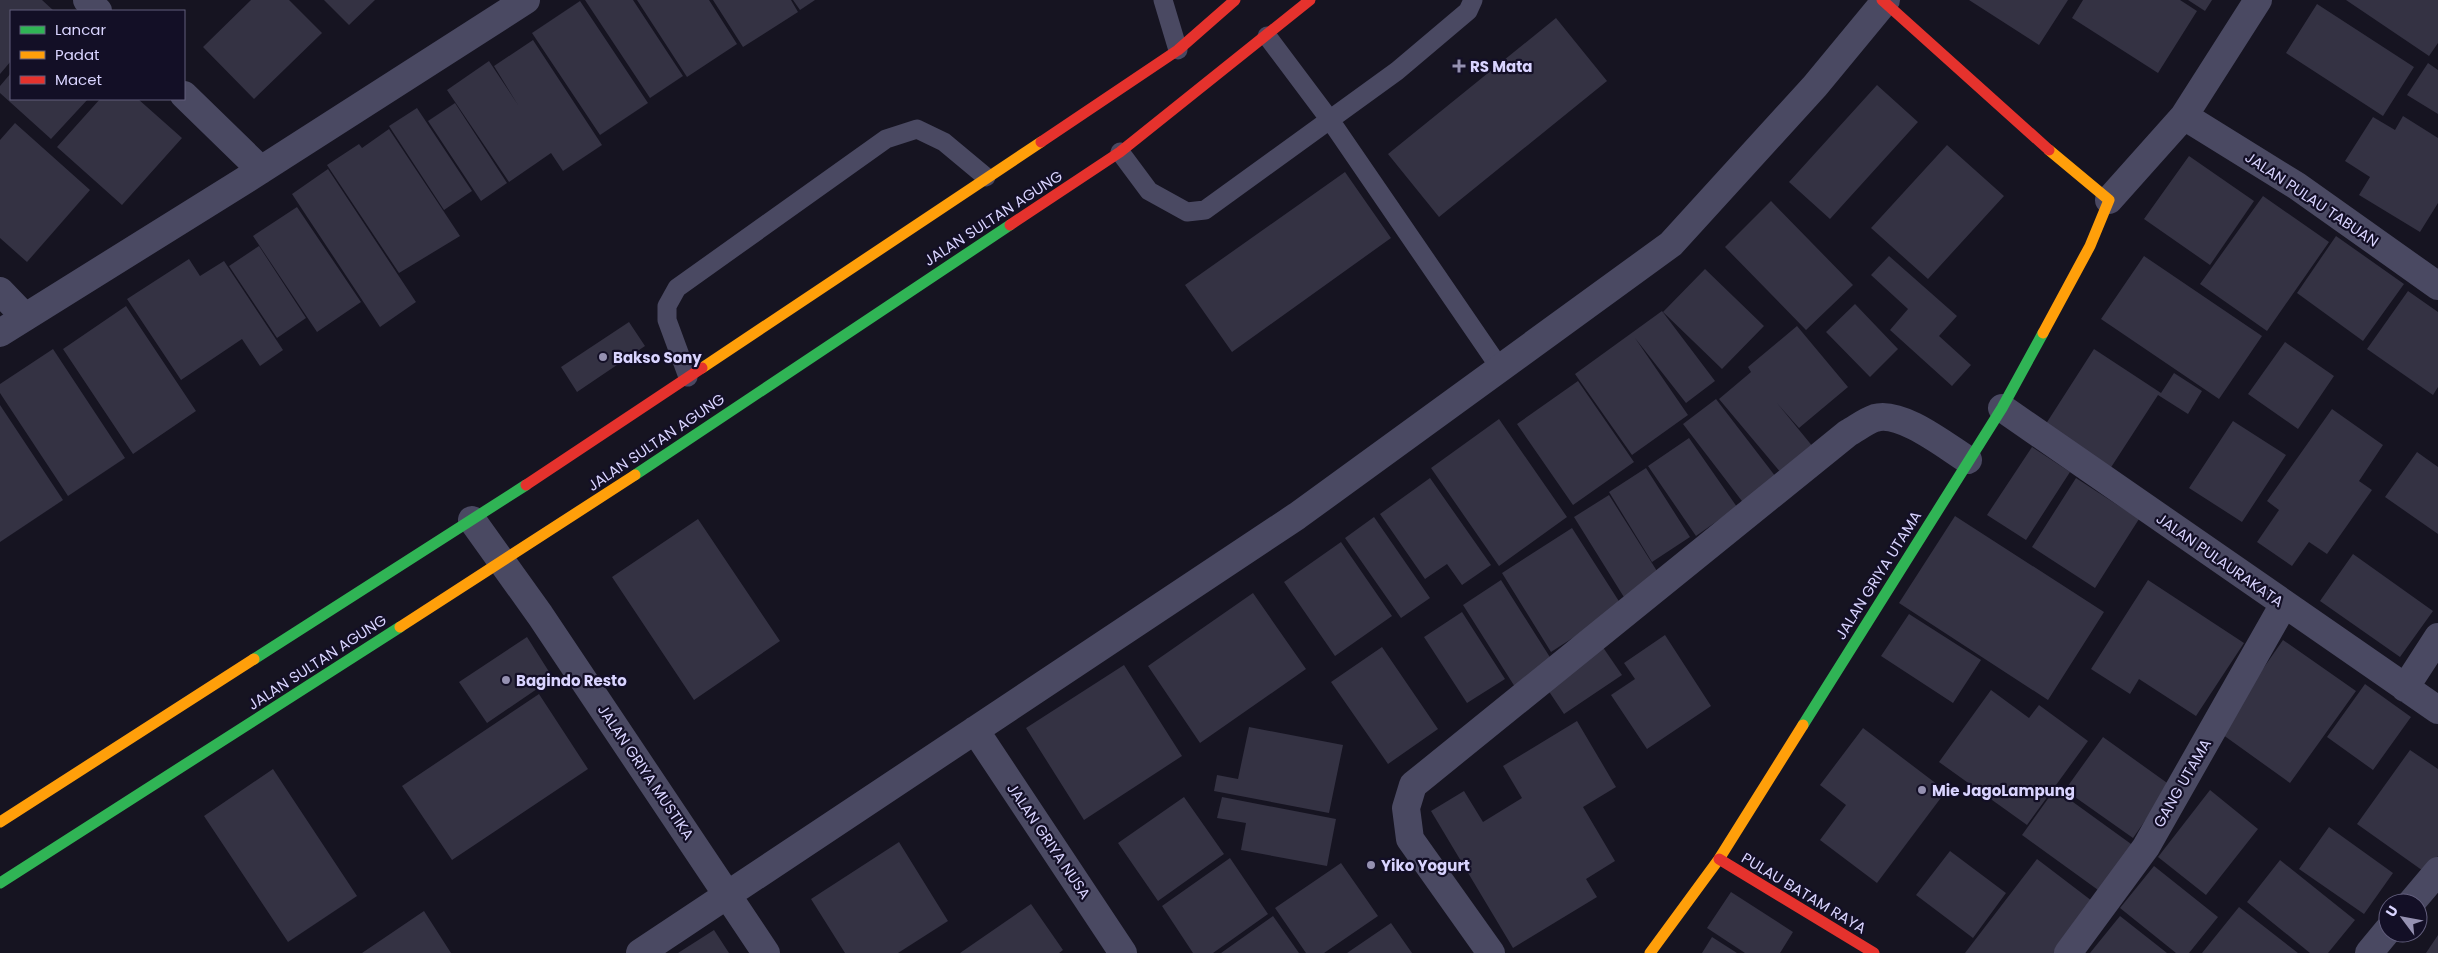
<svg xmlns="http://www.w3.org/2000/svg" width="2438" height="953" font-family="Poppins,sans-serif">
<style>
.building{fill:#343243}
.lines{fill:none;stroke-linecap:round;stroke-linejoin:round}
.lane{stroke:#4a4962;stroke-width:19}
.street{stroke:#4a4962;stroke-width:28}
.fast{stroke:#30b455;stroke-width:11}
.slow{stroke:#ff9f0a;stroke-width:11}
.jam{stroke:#e5322d;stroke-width:11}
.poi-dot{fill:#9591b1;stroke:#130f26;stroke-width:2}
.labels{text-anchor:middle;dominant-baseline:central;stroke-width:4.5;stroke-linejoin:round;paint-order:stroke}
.poi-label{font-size:15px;font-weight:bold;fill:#d9d4ff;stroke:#130f26;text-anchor:start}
.street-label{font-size:15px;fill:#d9d4ff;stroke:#130f26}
</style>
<rect width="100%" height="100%" fill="#161421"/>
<path class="building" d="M0 0H42L54 11H11V61L0 74Z
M251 0H289L322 33 254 99 203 47Z
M324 0H375L349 25Z
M585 0H633L683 76 650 98Z
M637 0H709L737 44 687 77Z
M713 0H791L798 12 743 47Z
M793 0H815L800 10Z
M1969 0H2068L2039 45Z
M2083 0H2180L2197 11 2158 73 2072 18Z
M2188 0H2212L2205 11Z
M2346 0H2438V43L2429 56Z
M580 1 648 103 600 135 532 33Z
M2317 4 2414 67 2383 116 2286 53Z
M1556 18 1607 81 1439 217 1388 154Z
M533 40 602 145 563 171 551 153 509 182 447 90 489 61 518 105 494 66Z
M2428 63 2438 70V114L2407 95Z
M11 73V99H88L51 139 0 93V86Z
M1877 85 1918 122 1830 219 1789 182Z
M100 99H138L182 138 122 205 57 147Z
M455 103 507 183 481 201 428 121Z
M417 108 472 191 444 210 389 126Z
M2403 116 2438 138V203L2420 232 2359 195 2370 177 2345 161 2373 117 2395 130Z
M15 123 90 190 27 262 0 238V140Z
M389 129 460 236 399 273 327 165 359 144 362 148Z
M1947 145 2004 196 1928 279 1871 228Z
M2189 156 2254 201 2210 265 2144 219Z
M328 169 416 302 380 327 292 194Z
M1345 172 1391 238 1232 352 1185 285Z
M2263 196 2329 242 2267 331 2200 284Z
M1771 201 1853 285 1806 330 1725 247Z
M297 207 361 302 317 332 253 236Z
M2336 236 2404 284 2363 341 2297 293Z
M259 246 306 318 277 338 229 266Z
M1889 256 1957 316 1939 336 1971 365 1952 386 1890 330 1908 309 1871 275Z
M2144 256 2262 336 2219 399 2101 319Z
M189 259 200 276 224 261 283 350 260 366 242 339 181 380 127 299Z
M1705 269 1764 326 1722 369 1663 312Z
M2408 291 2438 312V387L2433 395 2367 349Z
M1855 304 1898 349 1870 377 1826 332Z
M126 306 196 411 133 454 63 349Z
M1662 311 1715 381 1686 403 1635 338 1688 415 1632 455 1575 374Z
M629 322 645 346 577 392 561 367Z
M1797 326 1848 387 1799 428 1777 403 1818 453 1787 480 1719 399 1751 372 1748 367Z
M2285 342 2334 376 2298 429 2248 394Z
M53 349 125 458 68 496 0 393V384Z
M2094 349 2161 393 2174 373 2202 391 2188 414 2158 395 2108 472 2042 430Z
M1578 381 1634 462 1573 505 1517 424Z
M1716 399 1779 481 1745 505 1683 424Z
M0 405 63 500 0 542Z
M2332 409 2383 445 2359 481 2372 490 2327 554 2309 542 2292 566 2257 542 2279 510 2267 501Z
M1499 419 1567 517 1499 566 1431 468Z
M2233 421 2286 455 2242 522 2189 488Z
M1689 438 1737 507 1696 536 1648 466Z
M2032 447 2070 472 2026 540 1987 515Z
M2417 452 2438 467V534L2385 497Z
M1646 468 1690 537 1652 562 1609 492Z
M1430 478 1491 565 1462 585 1447 564 1425 579 1380 514Z
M2076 478 2139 519 2095 588 2032 547Z
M1609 495 1662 579 1627 602 1574 517Z
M1955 516 2104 612 2048 700 1899 603Z
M1374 517 1430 598 1401 618 1345 538Z
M698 519 780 641 694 700 612 577Z
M1572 528 1622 606 1551 652 1502 573Z
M1341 542 1392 616 1335 656 1284 582Z
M2353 554 2433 611 2400 657 2320 601Z
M1501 580 1553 662 1515 687 1463 605Z
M2148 580 2244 643 2196 716 2139 679 2130 694 2091 669Z
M1253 593 1306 669 1200 743 1148 666Z
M1462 612 1505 679 1467 703 1424 637Z
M1909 614 1981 660 1953 703 1881 656Z
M1665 635 1711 706 1647 749 1611 695 1635 679 1624 663Z
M527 637 553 678 487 723 459 682Z
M2283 640 2356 691 2290 783 2219 732Z
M1600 643 1622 675 1564 714 1542 681Z
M1382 647 1438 729 1388 764 1331 682Z
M1124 665 1182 756 1084 820 1026 728Z
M2365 684 2411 717 2373 770 2327 737Z
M1991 690 2029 718 2039 705 2088 741 2027 825 1939 762Z
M539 694 588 769 452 860 402 786Z
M1577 721 1616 787 1583 807 1615 861 1586 879 1597 897 1513 948 1431 811 1464 791 1483 822 1522 798 1503 766Z
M1249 727 1343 745 1329 813 1214 791 1217 775 1238 779Z
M1863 728 1946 791 1877 883 1820 840 1846 805 1820 785Z
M2103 737 2170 785 2133 838 2065 790Z
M2410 750 2438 769V856L2426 873 2357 824Z
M273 769 357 896 288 942 204 816Z
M2055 789 2138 849 2105 895 2022 835Z
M2210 790 2258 829 2206 895 2158 857Z
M1184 797 1224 854 1158 901 1118 843Z
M1222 797 1336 819 1327 866 1241 850 1246 823 1217 818Z
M2329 827 2393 873 2364 914 2299 869Z
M899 842 948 921 898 953H845L811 899Z
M1950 851 2006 893 1973 938 1916 895Z
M1230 858 1268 914 1213 953H1193L1162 906Z
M2037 859 2096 904 2058 953H1965Z
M2280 860 2355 920 2328 953H2310L2247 902Z
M1341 863 1378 916 1324 953H1306L1275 908Z
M2154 866 2218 917 2189 953H2176L2120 908Z
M1731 892 1793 932 1780 953H1745L1707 928Z
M1031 904 1063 950 1059 953H960Z
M2239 907 2298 953H2202Z
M424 911 451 953H362Z
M1273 916 1299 953H1221Z
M2120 916 2167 953H2090Z
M1391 923 1412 953H1347Z
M714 930 729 953H678Z
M2438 935V953H2426Z
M1712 937 1737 953H1702Z"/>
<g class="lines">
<path class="lane" d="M1163 0 1178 50
M1267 36 1330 120 1500 368
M1120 152 1149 191 1187 212 1205 210 1397 71 1468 11 1473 0
M688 377 667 320V306L677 288 886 139 917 129 944 142 986 177"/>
<path class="street" d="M87 0 98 11
M184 95 261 170
M2184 116 2297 186 2438 286
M2109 200 2184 116 2258 0
M0 291 25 317
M0 333 261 170 526 0
M2002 408 2438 710
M472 520 540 615 766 953
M2405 688 2438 637
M975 730 1123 953
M2411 903 2438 871
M640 953 1297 516 1671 244 1815 86 1886 0
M1491 953 1410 839 1406 808 1413 785 1848 433C1857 428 1866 421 1875 418 1901 410 1947 447 1968 460
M2068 953 2146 847 2284 604
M2369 953 2388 930"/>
<path class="fast" d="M635 475 1010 225
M254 659 526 485
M1803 725 2002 408 2043 333
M0 883 400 627"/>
<path class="slow" d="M2043 333 2090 246 2109 200 2049 150
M702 368 1041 142
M400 627 635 475
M0 822 254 659
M1650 953 1719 859 1803 725"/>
<path class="jam" d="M1882 0 2049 150
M1041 142 1178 50 1235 0
M1010 225 1120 152 1310 0
M526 485 702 368
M1719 859 1874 953"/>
</g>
<g class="poi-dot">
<path d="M1456.5 58.5h5v5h5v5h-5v5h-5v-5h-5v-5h5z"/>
<circle cx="603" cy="357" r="5"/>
<circle cx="506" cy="680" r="5"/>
<circle cx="1922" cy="790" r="5"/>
<circle cx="1371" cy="865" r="5"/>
</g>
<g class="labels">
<g class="poi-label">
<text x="1470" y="66">RS Mata</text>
<text x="613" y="357">Bakso Sony</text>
<text x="516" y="680">Bagindo Resto</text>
<text x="1932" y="790">Mie JagoLampung</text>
<text x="1381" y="865">Yiko Yogurt</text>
</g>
<g class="street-label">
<text transform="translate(2312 199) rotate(34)">JALAN PULAU TABUAN</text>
<text transform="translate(993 218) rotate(-33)">JALAN SULTAN AGUNG</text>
<text transform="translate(656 442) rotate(-34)">JALAN SULTAN AGUNG</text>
<text transform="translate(2220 560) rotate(35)">JALAN PULAURAKATA</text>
<text transform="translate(1878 575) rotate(-58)">JALAN GRIYA UTAMA</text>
<text transform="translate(317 662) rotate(-33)">JALAN SULTAN AGUNG</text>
<text transform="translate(646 772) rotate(56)">JALAN GRIYA MUSTIKA</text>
<text transform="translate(2182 783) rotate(-60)">GANG UTAMA</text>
<text transform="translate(1049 841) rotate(56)">JALAN GRIYA NUSA</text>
<text transform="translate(1804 893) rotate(31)">PULAU BATAM RAYA</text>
</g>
</g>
<rect x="10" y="10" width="175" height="90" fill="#130f26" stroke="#625e7d"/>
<rect x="20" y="26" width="25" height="8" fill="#30b455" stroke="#625e7d"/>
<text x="55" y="35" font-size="15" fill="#d9d4ff">Lancar</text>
<rect x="20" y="51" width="25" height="8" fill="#ff9f0a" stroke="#625e7d"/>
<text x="55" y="60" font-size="15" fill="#d9d4ff">Padat</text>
<rect x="20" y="76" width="25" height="8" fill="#e5322d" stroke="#625e7d"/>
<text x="55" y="85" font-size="15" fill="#d9d4ff">Macet</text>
<g transform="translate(2403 918) rotate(302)"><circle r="24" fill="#130f26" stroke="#625e7d"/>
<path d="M0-4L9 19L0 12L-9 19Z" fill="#9591b1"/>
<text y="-8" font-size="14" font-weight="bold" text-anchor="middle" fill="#d9d4ff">U</text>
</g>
</svg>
